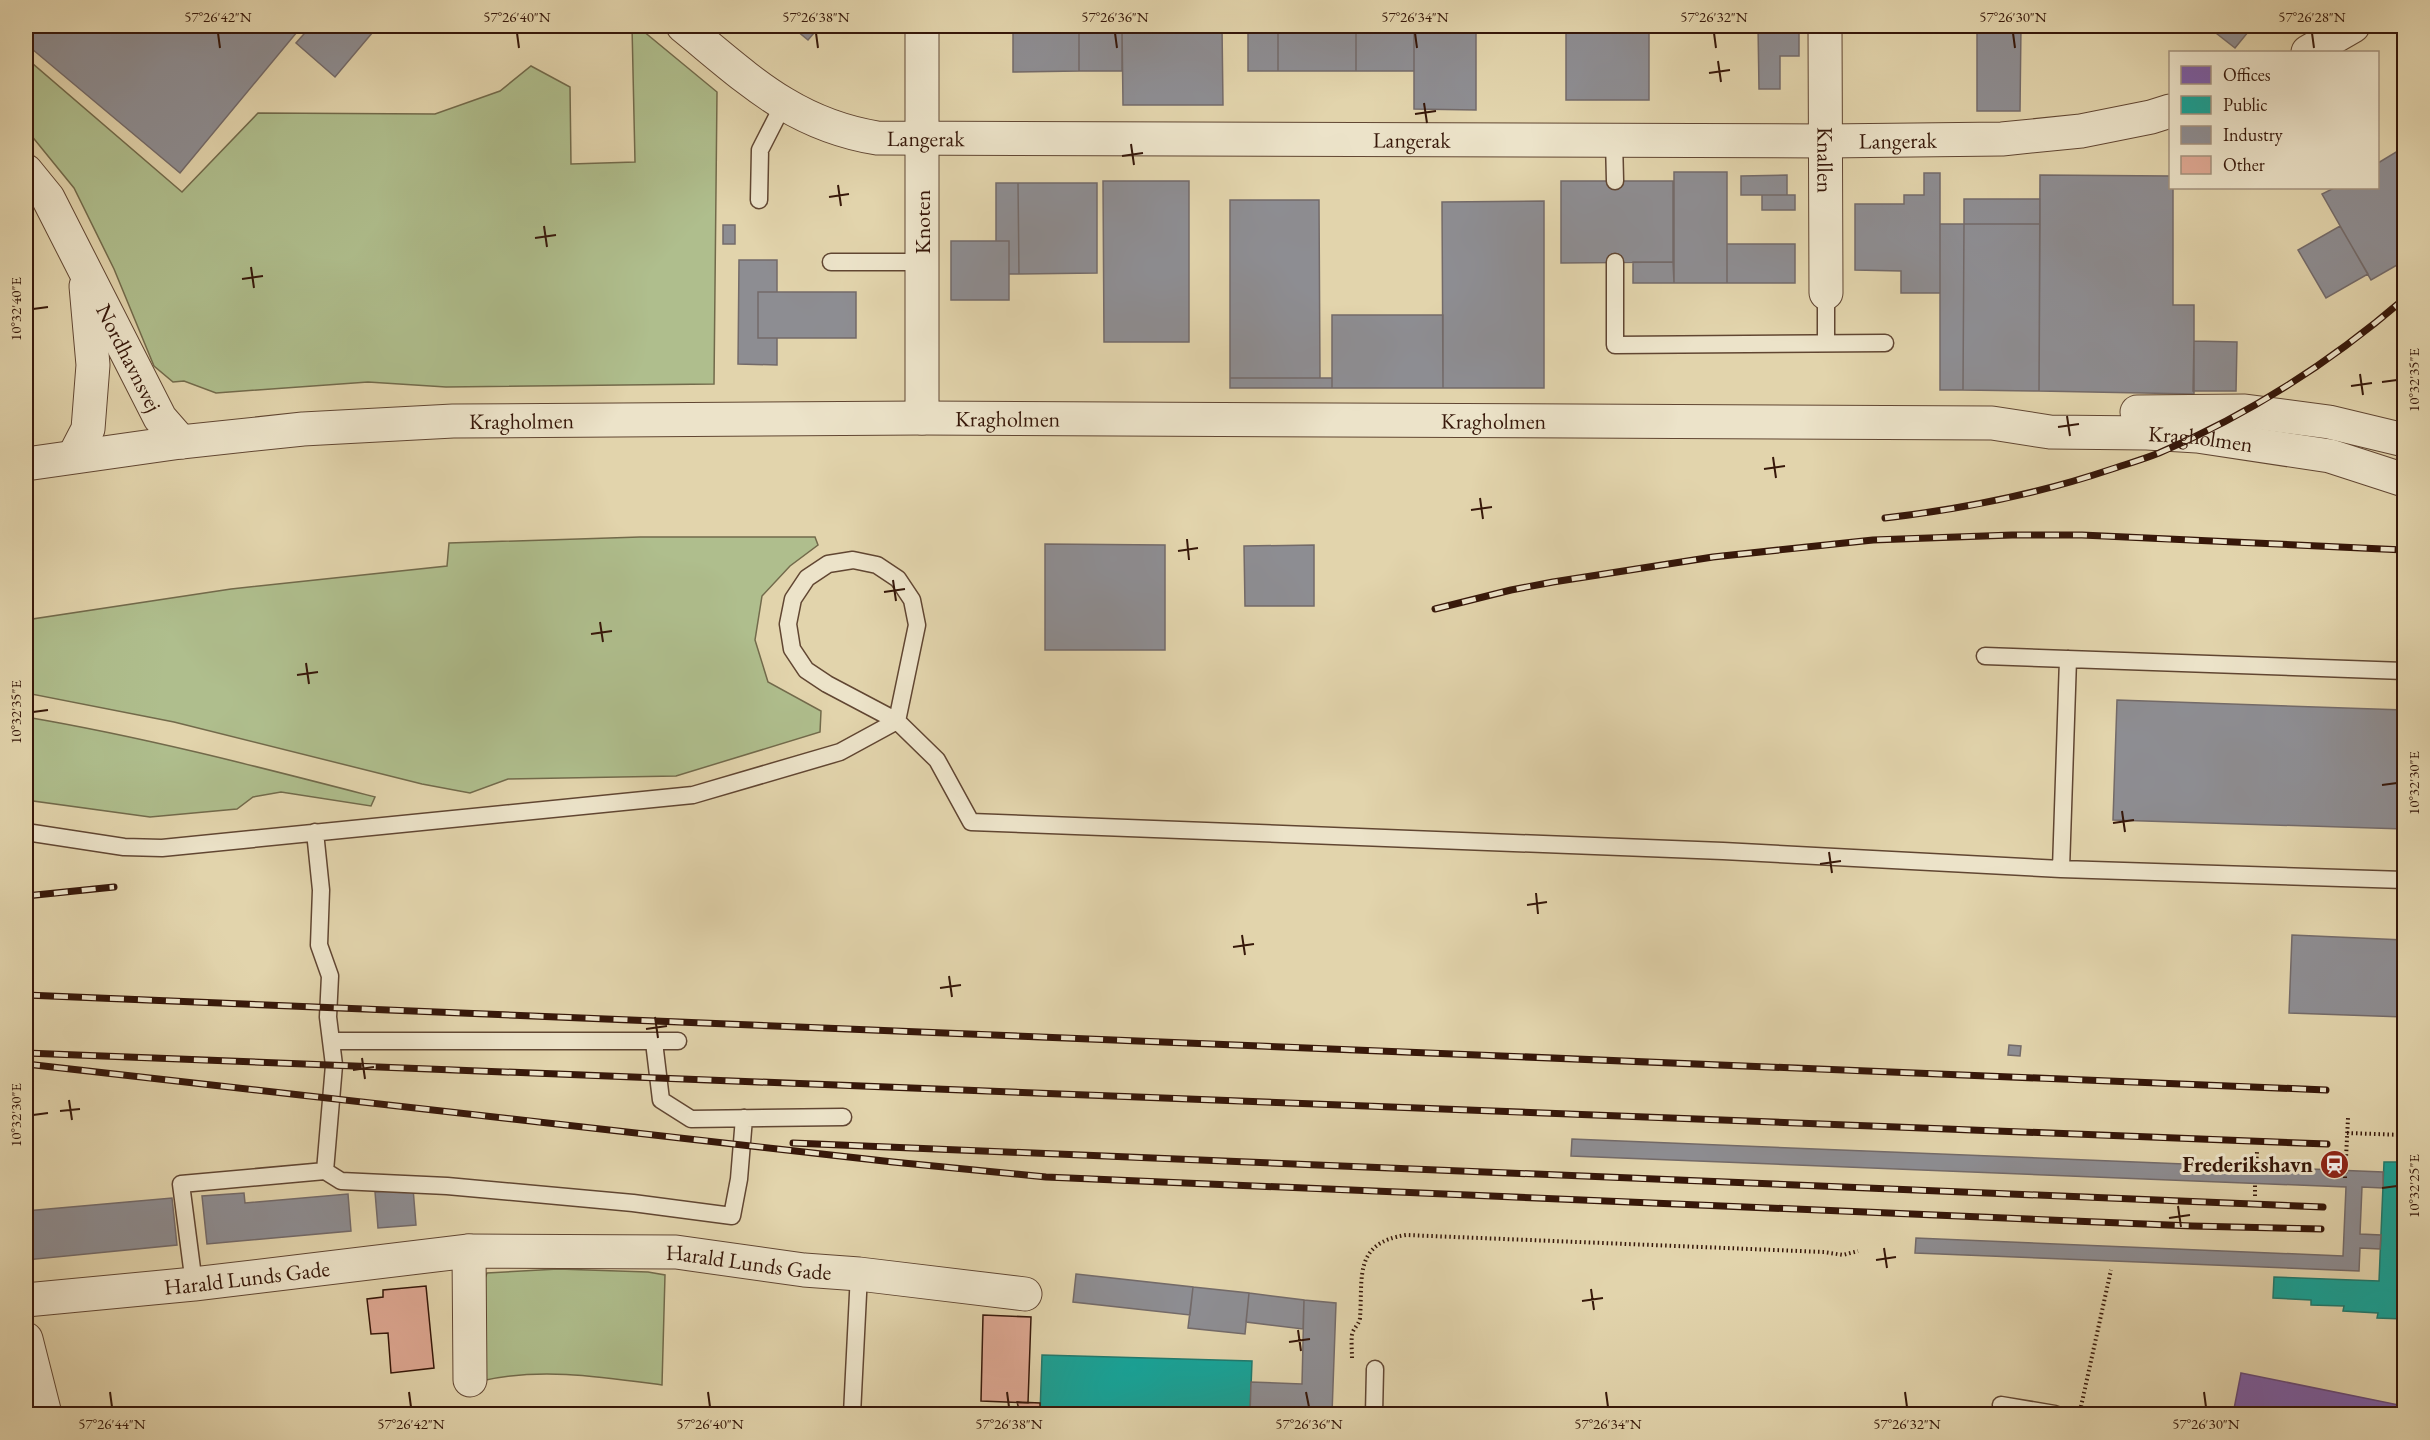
<svg xmlns="http://www.w3.org/2000/svg" width="2430" height="1440" font-family="'EB Garamond',serif">
<style>
.green{fill:#afbe8d;stroke:#726a4b;stroke-width:1.5}
.offices{fill:#7b5ea7;stroke:#664978;stroke-width:1.5}
.public{fill:#17a398;stroke:#20796d;stroke-width:1.5}
.industry{fill:#8d8d92;stroke:#736a69;stroke-width:1.5}
.building{fill:#dea893;stroke:#361709;stroke-width:1.5}
.lines{fill:none;stroke-linecap:round;stroke-linejoin:round}
.service-casing{stroke:#614632;stroke-width:19}
.minor-casing{stroke:#614632;stroke-width:35}
.tertiary-casing{stroke:#614632;stroke-width:35}
.path{stroke:#361709;stroke-width:4;stroke-dasharray:1.5 3;stroke-linecap:butt}
.service{stroke:#ece3c9;stroke-width:16}
.minor{stroke:#ece3c9;stroke-width:33}
.tertiary{stroke:#ece3c9;stroke-width:33}
.rail-casing{stroke:#361709;stroke-width:7}
.rail{stroke:#ece3c9;stroke-width:4.5;stroke-dasharray:14;stroke-linecap:butt}
.ticks{fill:none;stroke:#361709;stroke-width:2}
.labels{text-anchor:middle;dominant-baseline:central;stroke-width:6;stroke-linejoin:round;paint-order:stroke}
.street-label{font-size:22px;fill:#361709;stroke:#ece3c9}
.poi-label{font-size:22px;font-weight:bold;fill:#361709;stroke:#ece3c9;text-anchor:end}
.neatline{fill:none;stroke:#361709;stroke-width:2}
.ticks-label{font-size:15px;text-anchor:middle;fill:#361709}
</style>
<rect width="100%" height="100%" fill="#e2d4ac"/>
<filter id="stains"><feTurbulence type="fractalNoise" baseFrequency=".00333" numOctaves="4"/><feColorMatrix values="0 0 0 0 .2 0 0 0 0 .09 0 0 0 0 .02 0 0 0 .5 -.17"/></filter>
<radialGradient id="worn" r=".72"><stop offset=".6" stop-color="#630" stop-opacity="0"/><stop offset="1" stop-color="#630" stop-opacity=".3"/></radialGradient>
<path class="green" d="M632 26H637L717 92 714 384 446 387 368 382 216 393 184 381 173 382 154 366 114 269 74 188 26 129V58L182 192 258 113 435 114 500 91 531 66 570 87 571 164 635 162Z
M640 537H815L818 545 790 566 762 596 755 640 768 682 821 711 820 732 676 776 508 779 470 793 422 784 174 722 26 693V620L231 589 447 566 449 543Z
M26 717C144 737 259 767 375 797L371 806 281 792 253 797 237 809 150 817 26 800Z
M558 1269 648 1272 665 1275 662 1385C603 1377 540 1367 481 1381L483 1284 487 1273Z"/>
<path class="offices" d="M2241 1373 2404 1406V1414H2233Z"/>
<path class="public" d="M2384 1162H2404V1319L2377 1318 2378 1313 2343 1311 2344 1306 2311 1305V1300L2273 1298 2274 1277 2379 1281Z
M1042 1355 1252 1361 1250 1414H1040Z"/>
<path class="industry" d="M26 26H302L180 173 26 44Z
M311 26H378L335 77 296 43Z
M791 26H820L808 40Z
M1013 26H1079V71L1013 72Z
M1079 26H1122V71H1079Z
M1122 26H1222L1223 105H1123Z
M1248 26H1278V71H1248Z
M1278 26H1356V71H1278Z
M1356 26H1414V71H1356Z
M1414 26H1476V110L1414 109Z
M1566 26H1649V100H1566Z
M1758 26H1799V56H1780V89H1759Z
M1977 26H2021L2020 111H1977Z
M2207 26H2253L2235 48Z
M2401 149 2404 156V261L2371 280 2322 194 2334 188H2378V163Z
M1674 172H1727V283H1674Z
M1924 173H1940V293H1901V271L1855 270V204H1904V195H1924Z
M1787 175V195H1741V176Z
M2040 175 2170 176V188H2173V305H2194V394L2039 391Z
M1103 181H1189V342H1104Z
M1561 181H1673V262L1561 263Z
M996 183H1018L1019 274H1009V241H996Z
M1018 183H1097V273L1019 274Z
M1762 195H1795V210H1762Z
M1964 199H2040V224H1964Z
M1230 200H1319L1320 378H1230Z
M1544 201V388H1443L1442 202Z
M1940 224H1964L1963 390H1940Z
M1964 224H2040L2039 391 1963 390Z
M723 225H735V244H723Z
M2340 226 2368 274 2326 298 2298 250Z
M951 241H1009V300H951Z
M1727 244H1795V283H1727Z
M739 260H777V292H758V338H777V365L738 364Z
M1633 262H1673L1674 283H1633Z
M758 292H856V338H758Z
M1332 315H1443V388H1332Z
M2194 341 2237 342 2236 391H2193Z
M1230 378H1332V388H1230Z
M1045 544 1165 545V650H1045Z
M1314 545V606H1245L1244 546Z
M2117 700 2404 710V829L2113 820Z
M2292 935 2404 940V1017L2289 1013Z
M2009 1045 2021 1046 2020 1056 2008 1055Z
M1572 1139 2383 1172V1188L2362 1187 2360 1234 2381 1235 2380 1249 2360 1248 2359 1271 1915 1253 1916 1238 2343 1256 2346 1187 1571 1156Z
M413 1188 416 1225 378 1228 375 1192Z
M244 1193 245 1203 348 1194 351 1231 207 1244 202 1196Z
M172 1198 177 1245 26 1260V1211Z
M1076 1274 1193 1287 1190 1315 1073 1302Z
M1193 1287 1249 1293 1245 1334 1188 1328Z
M1249 1293 1304 1300 1303 1329 1246 1322Z
M1304 1300 1336 1303 1332 1414H1250L1251 1382 1302 1384Z"/>
<path class="building" d="M426 1286 434 1368 391 1373 388 1333 371 1334 367 1299 383 1297V1290Z
M983 1315 1031 1317 1028 1403 981 1401Z
M1017 1402 1040 1403V1414L1020 1413Z"/>
<g class="lines">
<defs>
<path id="service" d="M1614 140 1615 181
M759 200 760 150 783 105
M831 262H922
M1615 262V345L1885 343
M1826 293V343
M1985 656 2404 671
M897 721 917 625 912 600 898 579 877 565 853 560 828 564 807 578 793 599 788 624 792 649 806 670 827 684 897 721 937 760 971 822 1723 851 2061 869 2404 880
M26 832 124 847 162 848 693 795 840 752 897 721
M315 832 321 890 319 945 330 976 328 1017 334 1065 325 1171
M2061 869 2068 659
M331 1041H678
M654 1042 661 1100 691 1119 843 1117
M194 1284 181 1184 325 1171 341 1181 447 1186 633 1203 732 1216 739 1179 744 1118
M2001 1405 2055 1414
M852 1414 859 1274
M1374 1414 1375 1369"/>
<g id="minor">
<path id="s1" d="M683 26C747 78 792 124 877 138L1826 141 2002 139 2081 131 2151 117 2170 111"/>
<path id="s2" d="M1825 26 1826 293"/>
<path d="M2308 52 2353 26"/>
<path id="s3" d="M26 171 48 198 160 418 181 442"/>
<path d="M922 418V26"/>
<path d="M74 456 88 429 93 365 86 286"/>
<path d="M469 1251 470 1380"/>
<path id="s4" d="M26 1300 194 1284 469 1251 676 1252 804 1270 859 1274 1025 1294"/>
<path d="M26 1339 45 1414"/>
</g>
<g id="tertiary">
<path d="M2137 412 2245 411 2329 422 2404 440"/>
<path id="s5" d="M26 464 181 442 303 429 453 421 922 418 1992 423 2050 432 2147 433 2197 436 2330 456 2404 480"/>
</g>
</defs>
<use href="#service" class="service-casing"/>
<use href="#minor" class="minor-casing"/>
<use href="#tertiary" class="tertiary-casing"/>
<path class="path" d="M2347 1133 2404 1135
M2256 1167 2257 1152
M2345 1178 2348 1118
M2255 1196V1184
M1352 1358C1352 1351 1351 1342 1352 1335 1353 1328 1359 1325 1360 1318 1363 1277 1353 1243 1406 1235L1824 1252 1843 1255 1858 1251
M2080 1411 2111 1270"/>
<use href="#service" class="service"/>
<use href="#minor" class="minor"/>
<use href="#tertiary" class="tertiary"/>
<defs>
<path id="rail" d="M1885 518C1963 509 2038 494 2112 469 2127 464 2144 459 2159 453 2248 415 2331 362 2404 299
M1435 609 1511 590 1553 582 1713 557 1873 540 2012 535H2082L2404 550
M26 896 114 887
M26 995 2326 1090
M26 1053 2327 1144
M26 1064 893 1162 1046 1177 2192 1226 2321 1229
M793 1143 2323 1207"/>
</defs>
<use href="#rail" class="rail-casing"/>
<use href="#rail" class="rail"/>
</g>
<path class="ticks" d="M218 33 220 48M517 33 519 48M816 33 818 48M1115 33 1117 48M1415 33 1417 48M1714 33 1716 48M2013 33 2015 48M2312 33 2314 48M1718 61 1721 82M1709 73 1730 70M1424 103 1427 123M1415 114 1436 111M1131 144 1134 165M1122 156 1143 153M838 185 841 206M829 197 849 194M544 226 547 247M535 238 556 235M251 267 254 288M242 279 263 276M33 309 48 307M2360 374 2363 395M2382 382 2397 380M2351 386 2372 383M2067 416 2070 436M2058 427 2079 424M1773 457 1776 478M1764 469 1785 466M1480 498 1483 519M1471 510 1492 507M1187 539 1189 560M1178 551 1198 548M893 580 896 601M884 592 905 589M600 622 603 642M591 634 612 631M306 663 309 684M297 675 318 672M33 712 48 710M2382 785 2397 783M2122 811 2125 832M2113 823 2134 820M1829 852 1832 873M1820 864 1841 861M1536 893 1538 914M1527 905 1547 902M1242 935 1245 955M1233 947 1254 944M949 976 952 997M940 988 961 985M655 1017 658 1038M646 1029 667 1026M362 1058 365 1079M353 1070 374 1067M69 1100 72 1120M60 1111 80 1109M33 1115 48 1113M2382 1188 2397 1186M2178 1206 2181 1227M2169 1218 2190 1215M1884 1248 1887 1268M1876 1260 1896 1257M1591 1289 1594 1310M1582 1301 1603 1298M1298 1330 1301 1351M1289 1342 1310 1339M110 1392 112 1407M409 1392 411 1407M708 1392 710 1407M1007 1392 1009 1407M1306 1392 1309 1407M1606 1392 1608 1407M1905 1392 1907 1407M2204 1392 2206 1407"/>
<defs>
<symbol id="station-disc" viewBox="-11 -11 22 22"><circle r="9.5" fill="#8f2418" stroke="#ece3c9"/><path d="M-3-6H3Q5-6 5-4V2Q5 4 3 4L4.5 6H3L1.5 4h-3L-3 6H-4.5L-3 4Q-5 4-5 2V-4Q-5-6-3-6ZM-3.5-4v3h7v-3ZM-3.5 1v1.5H-2V1ZM2 1v1.5H3.5V1Z" fill="#fff"/></symbol>
</defs>
<g fill-rule="evenodd">
<use href="#station-disc" x="2318" y="1148" width="33" height="33"/>
</g>
<g class="labels">
<g class="street-label">
<text stroke="none"><textPath href="#s1" startOffset="276">Langerak</textPath></text>
<text stroke="none"><textPath href="#s1" startOffset="762">Langerak</textPath></text>
<text stroke="none"><textPath href="#s1" startOffset="1248">Langerak</textPath></text>
<text stroke="none"><textPath href="#s2" startOffset="134">Knallen</textPath></text>
<text transform="translate(922 222) rotate(-90)">Knoten</text>
<text stroke="none"><textPath href="#s3" startOffset="214">Nordhavnsvej</textPath></text>
<text stroke="none"><textPath href="#s5" startOffset="984">Kragholmen</textPath></text>
<text stroke="none"><textPath href="#s5" startOffset="498">Kragholmen</textPath></text>
<text stroke="none"><textPath href="#s5" startOffset="1470">Kragholmen</textPath></text>
<text stroke="none"><textPath href="#s5" startOffset="2178">Kragholmen</textPath></text>
<text stroke="none"><textPath href="#s4" startOffset="726">Harald Lunds Gade</textPath></text>
<text stroke="none"><textPath href="#s4" startOffset="222">Harald Lunds Gade</textPath></text>
</g>
<g class="poi-label">
<text x="2313" y="1164">Frederikshavn</text>
</g>
</g>
<rect width="2430" height="1440" fill="none" stroke="#e2d4ac" stroke-width="66"/>
<rect x="2169" y="51" width="210" height="138" fill="#ece3c9" stroke="#a3917c" stroke-width="1.5"/>
<rect x="2181" y="66" width="30" height="18" fill="#7b5ea7" stroke="#a3917c" stroke-width="1.5"/>
<text x="2223" y="81" font-size="18" fill="#361709">Offices</text>
<rect x="2181" y="96" width="30" height="18" fill="#17a398" stroke="#a3917c" stroke-width="1.5"/>
<text x="2223" y="111" font-size="18" fill="#361709">Public</text>
<rect x="2181" y="126" width="30" height="18" fill="#8d8d92" stroke="#a3917c" stroke-width="1.5"/>
<text x="2223" y="141" font-size="18" fill="#361709">Industry</text>
<rect x="2181" y="156" width="30" height="18" fill="#dea893" stroke="#a3917c" stroke-width="1.5"/>
<text x="2223" y="171" font-size="18" fill="#361709">Other</text>
<rect x="33" y="33" width="2364" height="1374" class="neatline"/>
<g class="ticks-label">
<text x="218" y="22">57°26'42"N</text>
<text x="517" y="22">57°26'40"N</text>
<text x="816" y="22">57°26'38"N</text>
<text x="1115" y="22">57°26'36"N</text>
<text x="1415" y="22">57°26'34"N</text>
<text x="1714" y="22">57°26'32"N</text>
<text x="2013" y="22">57°26'30"N</text>
<text x="2312" y="22">57°26'28"N</text>
<text transform="translate(16 309) rotate(-90)" y="5">10°32'40"E</text>
<text transform="translate(2414 380) rotate(-90)" y="5">10°32'35"E</text>
<text transform="translate(16 712) rotate(-90)" y="5">10°32'35"E</text>
<text transform="translate(2414 783) rotate(-90)" y="5">10°32'30"E</text>
<text transform="translate(16 1115) rotate(-90)" y="5">10°32'30"E</text>
<text transform="translate(2414 1186) rotate(-90)" y="5">10°32'25"E</text>
<text x="112" y="1429">57°26'44"N</text>
<text x="411" y="1429">57°26'42"N</text>
<text x="710" y="1429">57°26'40"N</text>
<text x="1009" y="1429">57°26'38"N</text>
<text x="1309" y="1429">57°26'36"N</text>
<text x="1608" y="1429">57°26'34"N</text>
<text x="1907" y="1429">57°26'32"N</text>
<text x="2206" y="1429">57°26'30"N</text>
</g>
<rect width="100%" height="100%" filter="url(#stains)"/>
<rect width="100%" height="100%" fill="url(#worn)"/>
</svg>
